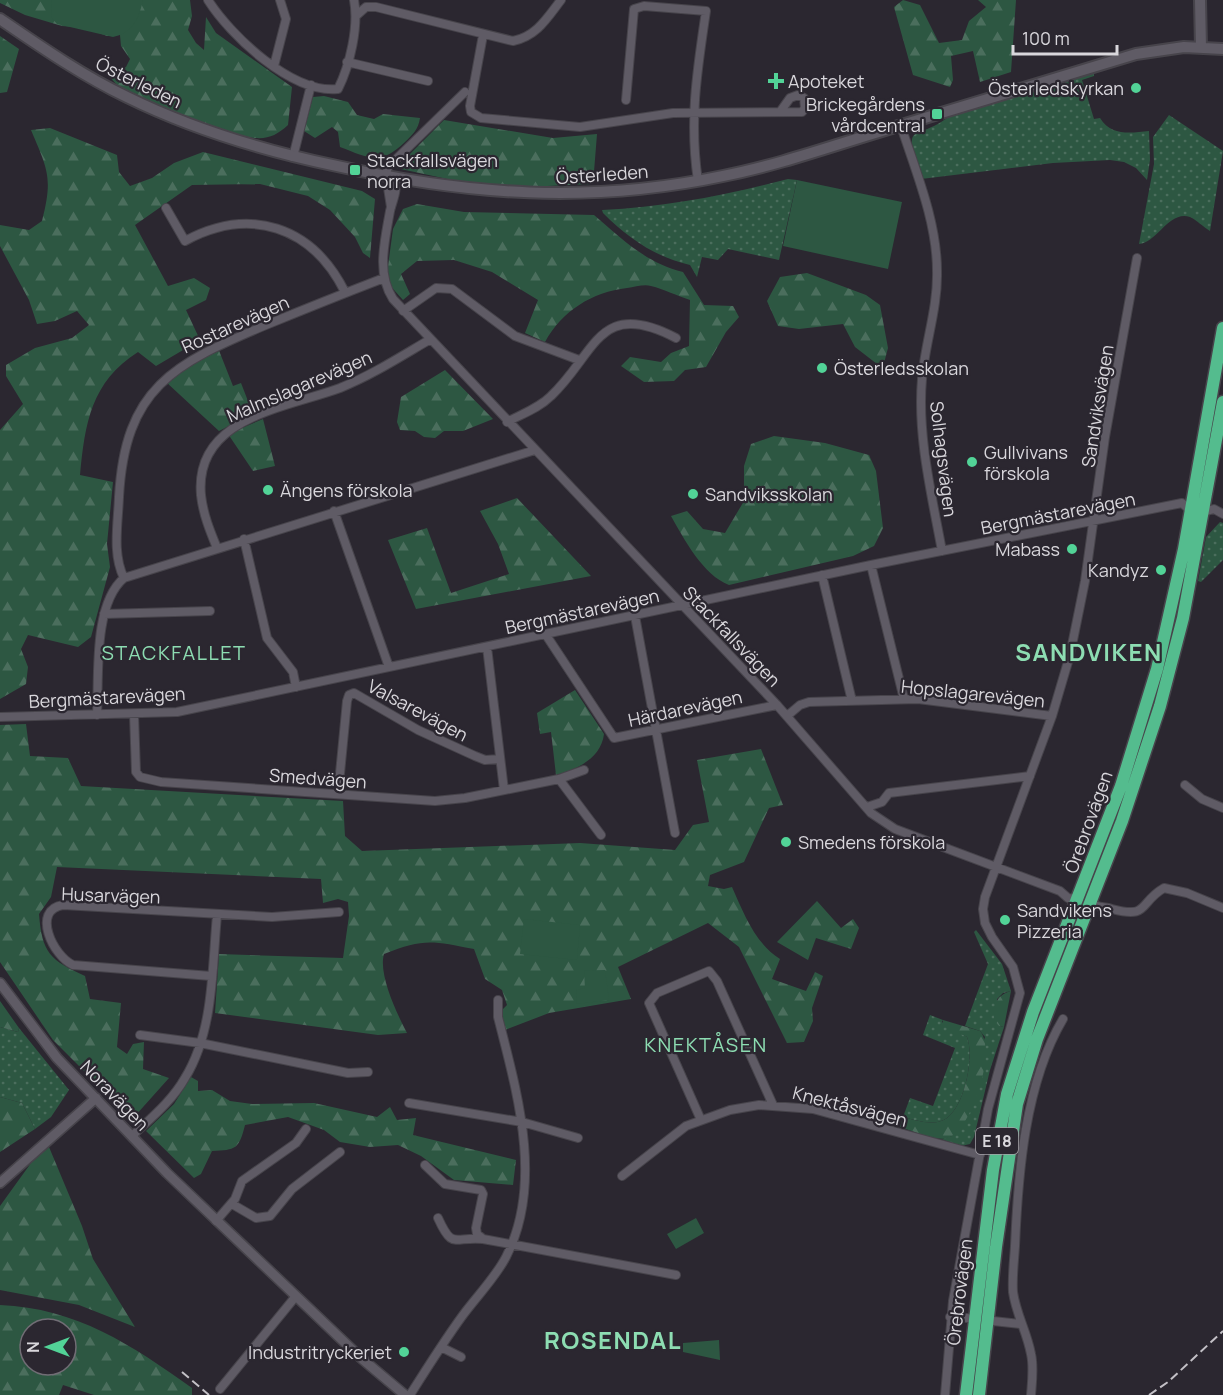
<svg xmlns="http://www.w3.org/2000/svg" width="1223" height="1395" font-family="Manrope,sans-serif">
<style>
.grass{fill:url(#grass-dots)}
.forest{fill:url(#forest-firs);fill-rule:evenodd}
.green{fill:#2d5742}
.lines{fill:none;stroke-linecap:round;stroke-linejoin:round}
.minor-casing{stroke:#47444b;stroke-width:10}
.tertiary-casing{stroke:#47444b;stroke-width:12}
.secondary-casing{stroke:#47444b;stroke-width:14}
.trunk-casing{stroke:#47444b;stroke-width:15}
.minor{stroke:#5f5b65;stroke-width:8}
.tertiary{stroke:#5f5b65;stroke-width:9}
.secondary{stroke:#5f5b65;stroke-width:10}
.trunk{stroke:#54bc8e;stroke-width:12}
.rail{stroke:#c3c0c6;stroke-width:2;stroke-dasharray:9 4.5;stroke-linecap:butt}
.poi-dot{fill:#52d397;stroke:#2b2730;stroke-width:2}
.labels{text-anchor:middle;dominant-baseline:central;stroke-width:4.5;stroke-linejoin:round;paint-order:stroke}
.shield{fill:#2b2730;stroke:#a5a2a8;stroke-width:1.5}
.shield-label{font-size:16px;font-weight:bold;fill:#d9d7dc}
.poi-label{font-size:18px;fill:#d9d7dc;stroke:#2b2730;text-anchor:start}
.street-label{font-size:18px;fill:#d9d7dc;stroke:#2b2730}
.neighbourhood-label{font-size:20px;letter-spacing:1.5px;fill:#8dddb2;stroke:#2b2730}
.district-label{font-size:24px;font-weight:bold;letter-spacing:1.5px;fill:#8dddb2;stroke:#2b2730}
</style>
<defs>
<pattern id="grass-dots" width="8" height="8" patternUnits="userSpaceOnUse" patternTransform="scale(1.5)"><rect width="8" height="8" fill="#2d5742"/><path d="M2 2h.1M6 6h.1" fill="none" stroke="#4b6e5d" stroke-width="1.8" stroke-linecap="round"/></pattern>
<pattern id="forest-firs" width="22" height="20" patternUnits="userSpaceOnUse" patternTransform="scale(1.5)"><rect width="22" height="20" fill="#2d5742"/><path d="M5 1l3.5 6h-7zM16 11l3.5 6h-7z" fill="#4b6e5d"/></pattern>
</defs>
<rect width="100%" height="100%" fill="#2b2730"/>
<path class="grass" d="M1094 71V76L1082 80 1094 119 1100 118C1111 136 1130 133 1149 131L1150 160 1147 180 1136 168 1124 162 1110 160 1053 163 921 179C902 116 913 145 951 115Z
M1169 115 1223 151 1210 231C1203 227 1197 220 1190 217 1169 210 1157 243 1139 244L1154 164 1153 137Z
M788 179 797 180 779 260 728 249 718 260 702 257 697 277 690 265C655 257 628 238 603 213L602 210C667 207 726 195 788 179Z
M1220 522 1223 523V560L1201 582 1198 581 1206 537Z
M976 930 1002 964 1011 991 1003 993 997 999 999 1026 1004 1027 990 1070 974 1137 970 1144 961 1146 941 1139 952 1136 985 1037 980 1031 965 1026 988 964 974 932Z
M930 1015 943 1020 942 1022 967 1037C975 1056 964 1114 941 1121 929 1125 915 1120 903 1117L910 1098 933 1106 955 1048 923 1035Z
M0 1027 18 1032 19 1028 69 1090 51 1117 35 1129 22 1103 0 1097Z"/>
<path class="forest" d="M0 0H190L192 16 188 30 196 43 204 50 206 17 216 33 292 87 288 125C277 135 269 139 255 138 231 136 134 100 117 85 114 82 111 78 108 74L112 67H126L130 59 121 46 120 35 107 36 86 28 62 26 25 15 0 3Z
M903 0 920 5 939 43 962 40 969 21 986 7 978 0H1016L1011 72 980 82 973 51 951 56 953 80 950 87 913 75 894 7Z
M0 36 19 49 7 92 0 93Z
M324 96 348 102 357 115 374 119 383 114 420 118C418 130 413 134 405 142 380 166 369 158 340 147L338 132 332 127 315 138 304 131 313 97Z
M444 120 553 138 597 134 593 184 524 187 452 180 396 168Z
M50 128 117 155 119 172 130 186 152 178 174 163 203 152 362 191 375 199 370 258 363 253 355 237 330 210 308 196 260 184 192 185 135 225 168 286 194 278 210 288 206 300 186 310 200 340 156 366 138 352C91 382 85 423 80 475L113 482 107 544 110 567 91 637 78 647 28 635 21 649 28 667 26 684 0 699V430L23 404 6 376V365L35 348 72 338 89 325 77 311 55 321 37 324 29 300 0 246V225L29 230 42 221C53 178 48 170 31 130Z
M417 204 464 212 594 215C622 239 646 263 683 272L704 305 733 306 739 317 726 332 706 367 685 370 674 381 644 382 621 366 630 357 661 362 671 353 689 346 690 300C677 296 664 289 651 286 644 284 635 287 627 288 592 292 562 311 545 342L525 333 538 300 492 272 454 260 417 261 401 274 410 294 403 300 386 281 393 229 403 209Z
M807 273 866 295 880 305 888 348 884 363 877 364 855 347 843 324 799 329 778 326 767 301 780 277Z
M218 348 233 386 241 383 253 414 219 431 166 382 185 366Z
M445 370 493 419 463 431H444L435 438 424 437 415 431 400 430 397 422 401 397Z
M263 419 275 466 253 471 228 434Z
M774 436 825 443 869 455 876 471 883 528 874 546 853 556 729 585C703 575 684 539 671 516L687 511 703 529 725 533 744 501V466L751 444Z
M517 498 591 576 416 609 388 540 427 528 451 593 509 574 498 544 480 511Z
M575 690 604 734C601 758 578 769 556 775L551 732 540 734 537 713Z
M26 724 30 756 68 758 81 786 343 801 345 836 362 851 580 843 675 850 693 825 709 822 697 760 761 749 783 805 769 808 744 862 710 875 708 886 724 889 732 887C744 914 755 943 780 959L772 979 806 991 815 972 823 976 812 1008 813 1021 804 1042 787 1043 739 947 708 923 618 967 631 999 549 1013 505 1030 500 1012 507 1005 502 990 485 979 474 949C433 941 423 938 384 954 378 974 397 1014 407 1033L378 1035 215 1013 219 954 343 958 349 916 348 902 338 899 323 903 321 879 57 867 51 897 39 914C42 953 50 960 85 976L90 999 121 1003 117 1047 127 1054 133 1044 144 1042 143 1069 169 1078 135 1116 99 1086 53 1040 0 962V725Z
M817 901 841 928 853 919 859 928 851 949 816 938 808 960 777 942Z
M1011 991 1004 1027 999 1026 994 1020C994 1005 996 995 1011 991Z
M0 1001 19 1028 18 1032 0 1027Z
M943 1020 980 1031C997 1050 972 1127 950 1137 936 1143 914 1131 900 1127L903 1117C915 1120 929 1125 941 1121 964 1114 975 1056 967 1037L943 1025Z
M191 1077 198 1081V1091L212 1090 230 1101 252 1104 314 1103 377 1117 390 1107 397 1120 416 1118 413 1135 516 1160 513 1185 454 1180 421 1156 398 1145 370 1147 340 1142 324 1130 288 1117 245 1125C239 1149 236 1150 212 1151L201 1174 194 1178 146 1131 174 1104Z
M0 1097 22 1103 35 1129 0 1152Z
M49 1147 82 1226 93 1259 135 1327 79 1305 0 1290V1206L31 1163Z
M0 1305C76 1308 132 1345 192 1388V1395H94L63 1385 59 1395H0ZM30 1329H66V1365H30Z"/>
<path class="green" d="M51 0H143C139 18 133 33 113 37L57 24 52 18Z
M797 180 902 202 888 269 783 246Z
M524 919 580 925 577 960 520 954Z
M605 970 609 1000 577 1004 576 990 585 988 584 971Z
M696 1218 704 1233 676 1249 667 1234Z
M719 1340 720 1360 683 1352V1343Z"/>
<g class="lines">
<defs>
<path id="minor" d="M208 0C231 36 292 94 338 89 350 65 359 26 354 0
M357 15 366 7H376L513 41C537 36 547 18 561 0
M483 35 470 106 471 112 481 118 580 127 673 113 802 112 805 108 804 98 798 95 790 98 780 112
M347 62 428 81
M274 66 286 19 280 0
M626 100 634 9 644 6 706 11C697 71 689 121 698 181
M901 126C916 172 937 222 937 271 938 308 925 343 922 379 917 436 932 496 942 551
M293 157 311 85
M385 177 388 167 465 92
M394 179C398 192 393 198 390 211 385 240 376 273 393 299L777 705 871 813 895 829 1060 891 1068 898 1078 899
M391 207 388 188 394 179
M166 208 185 241C250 206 312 226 345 292
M403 311 436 288 452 289 515 336 579 360
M507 422C522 414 539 408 551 396 596 354 598 297 676 338
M334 511 389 667
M1203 512 1214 509 1223 514
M244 539 267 638 293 672 296 687
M217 548C210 531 203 514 201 495 194 417 286 408 340 388 372 375 400 357 429 340
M871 565 904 699
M822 575 852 701
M124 578C112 554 118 524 119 497 125 388 173 364 266 325 305 309 345 293 384 278
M104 614 210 611
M635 616 675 833
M546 635 614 738 777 705
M487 647 504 790
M134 714 136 772 140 777 161 782 435 801 465 798 559 779 584 770
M97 715C99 676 93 604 124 578L535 450
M787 716 800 705 809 702 918 699 1052 716
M0 717 177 712 871 565 1182 503 1191 511
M559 779 601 835
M1185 785 1202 799 1223 808
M338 794 347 701 349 695 354 693 418 730 475 756 485 760 500 759
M867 807 882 802 889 793 1030 776
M1090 902C1098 909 1103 906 1112 909 1150 919 1138 903 1164 888L1187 893 1223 908
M211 976 73 965C53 956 31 910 63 905L272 917 339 912
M140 1035 200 1043 348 1073 368 1072
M409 1103 522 1122 578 1138
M701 1120 649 1003 657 993 709 971 717 981 773 1105
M132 1136C151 1118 172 1101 185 1078 214 1031 212 968 217 915
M425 1165 445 1184 481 1190 483 1194 476 1228 477 1234 482 1238
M622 1176 686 1126 730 1110 759 1105 813 1109 980 1155
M232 1204 256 1218 270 1216 292 1189 340 1152
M438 1218C453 1251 454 1236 483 1239L676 1275
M216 1221 235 1199 242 1181 296 1143 306 1129
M950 1317 967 1318
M993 1321 1020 1324
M441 1347 461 1357
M220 1389 296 1296
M410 1395C427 1368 444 1341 463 1315 477 1296 495 1278 506 1257 544 1183 517 1092 498 1017V1000
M945 1395 953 1301 988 1109 1020 993 1013 967 992 937 985 923 983 909 985 897 1052 716 1070 655 1085 581 1105 437 1137 258
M1031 1395C1032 1382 1034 1367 1031 1354 1027 1332 1016 1314 1013 1292 1012 1277 1014 1262 1015 1246 1018 1174 1025 1083 1063 1019"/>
<path id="tertiary" d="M0 983 57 1058 167 1173 361 1358 405 1395
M0 1183 96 1098"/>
<path id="secondary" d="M1200 0 1201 47
M0 19C41 47 83 76 127 97 194 130 265 151 337 166 468 195 590 204 723 176 774 166 823 149 872 134 960 107 1048 80 1136 54L1184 47 1223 49"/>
<path id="trunk" d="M966 1395 993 1170 1007 1094 1033 1012 1121 786 1157 669 1184 549 1223 328
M979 1395 996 1247 1017 1104 1037 1039 1122 821 1160 706 1183 618 1223 402"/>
</defs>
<use href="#minor" class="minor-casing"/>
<use href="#tertiary" class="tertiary-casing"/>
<use href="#secondary" class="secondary-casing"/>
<use href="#trunk" class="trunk-casing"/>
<use href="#minor" class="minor"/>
<use href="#tertiary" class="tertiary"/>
<use href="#secondary" class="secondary"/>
<use href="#trunk" class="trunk"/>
<path class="rail" d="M182 1372 209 1395
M1149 1395 1168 1382 1223 1331"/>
</g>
<g class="poi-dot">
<path d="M773 72h6v6h6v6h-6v6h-6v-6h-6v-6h6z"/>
<circle cx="1136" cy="88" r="6"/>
<rect x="931" y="108" width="12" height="12" rx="3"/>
<rect x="349" y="164" width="12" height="12" rx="3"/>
<circle cx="822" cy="368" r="6"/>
<circle cx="972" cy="462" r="6"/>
<circle cx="268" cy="490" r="6"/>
<circle cx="693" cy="494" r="6"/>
<circle cx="1072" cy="549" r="6"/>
<circle cx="1161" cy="570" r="6"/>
<circle cx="786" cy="842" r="6"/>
<circle cx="1005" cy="920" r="6"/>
<circle cx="404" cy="1352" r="6"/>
</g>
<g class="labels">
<rect class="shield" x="976" y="1128" width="42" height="26" rx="4.5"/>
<g class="shield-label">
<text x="997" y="1141">E 18</text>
</g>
<g class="poi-label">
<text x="788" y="81">Apoteket</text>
<text x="1124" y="88" text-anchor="end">Österledskyrkan</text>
<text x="925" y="104" text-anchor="end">Brickegårdens<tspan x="925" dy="21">vårdcentral</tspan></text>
<text x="367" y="160">Stackfallsvägen<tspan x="367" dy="21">norra</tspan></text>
<text x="834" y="368">Österledsskolan</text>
<text x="984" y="452">Gullvivans<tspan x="984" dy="21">förskola</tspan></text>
<text x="280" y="490">Ängens förskola</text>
<text x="705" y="494">Sandviksskolan</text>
<text x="1060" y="549" text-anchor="end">Mabass</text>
<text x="1149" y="570" text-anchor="end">Kandyz</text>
<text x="798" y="842">Smedens förskola</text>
<text x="1017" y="910">Sandvikens<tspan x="1017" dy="21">Pizzeria</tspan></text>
<text x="392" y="1352" text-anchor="end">Industritryckeriet</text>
</g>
<g class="street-label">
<text transform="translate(139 82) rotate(26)">Österleden</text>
<text transform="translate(602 174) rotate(-4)">Österleden</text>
<text transform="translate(235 324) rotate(-24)">Rostarevägen</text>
<text transform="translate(299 386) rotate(-23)">Malmslagarevägen</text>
<text transform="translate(1097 406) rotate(-81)">Sandviksvägen</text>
<text transform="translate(944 459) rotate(83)">Solhagsvägen</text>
<text transform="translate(1058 513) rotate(-11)">Bergmästarevägen</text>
<text transform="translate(582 611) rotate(-12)">Bergmästarevägen</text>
<text transform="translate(732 636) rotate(46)">Stackfallsvägen</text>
<text transform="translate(973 693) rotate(6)">Hopslagarevägen</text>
<text transform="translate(107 697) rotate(-3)">Bergmästarevägen</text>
<text transform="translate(685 708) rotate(-12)">Härdarevägen</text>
<text transform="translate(418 710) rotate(28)">Valsarevägen</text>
<text transform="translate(318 778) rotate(4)">Smedvägen</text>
<text transform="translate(1088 822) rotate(-70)">Örebrovägen</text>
<text transform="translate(111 895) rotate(2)">Husarvägen</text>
<text transform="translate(115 1095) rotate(46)">Noravägen</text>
<text transform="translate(850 1106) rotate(14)">Knektåsvägen</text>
<text transform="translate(959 1292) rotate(-83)">Örebrovägen</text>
</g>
<g class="neighbourhood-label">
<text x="174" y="652">STACKFALLET</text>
<text x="706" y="1044">KNEKTÅSEN</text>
</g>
<g class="district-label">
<text x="1089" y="651">SANDVIKEN</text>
<text x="613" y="1339">ROSENDAL</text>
</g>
</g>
<g transform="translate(48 1347) rotate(270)"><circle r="28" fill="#2b2730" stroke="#716d75" stroke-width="1.5"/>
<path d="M0-4.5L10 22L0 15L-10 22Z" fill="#52d397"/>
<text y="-9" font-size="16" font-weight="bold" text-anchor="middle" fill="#d9d7dc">N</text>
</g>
<path d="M1013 45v9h104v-9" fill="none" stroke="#d9d7dc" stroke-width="3"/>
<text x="1022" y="45" font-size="18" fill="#d9d7dc" stroke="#2b2730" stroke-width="4.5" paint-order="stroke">100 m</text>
</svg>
